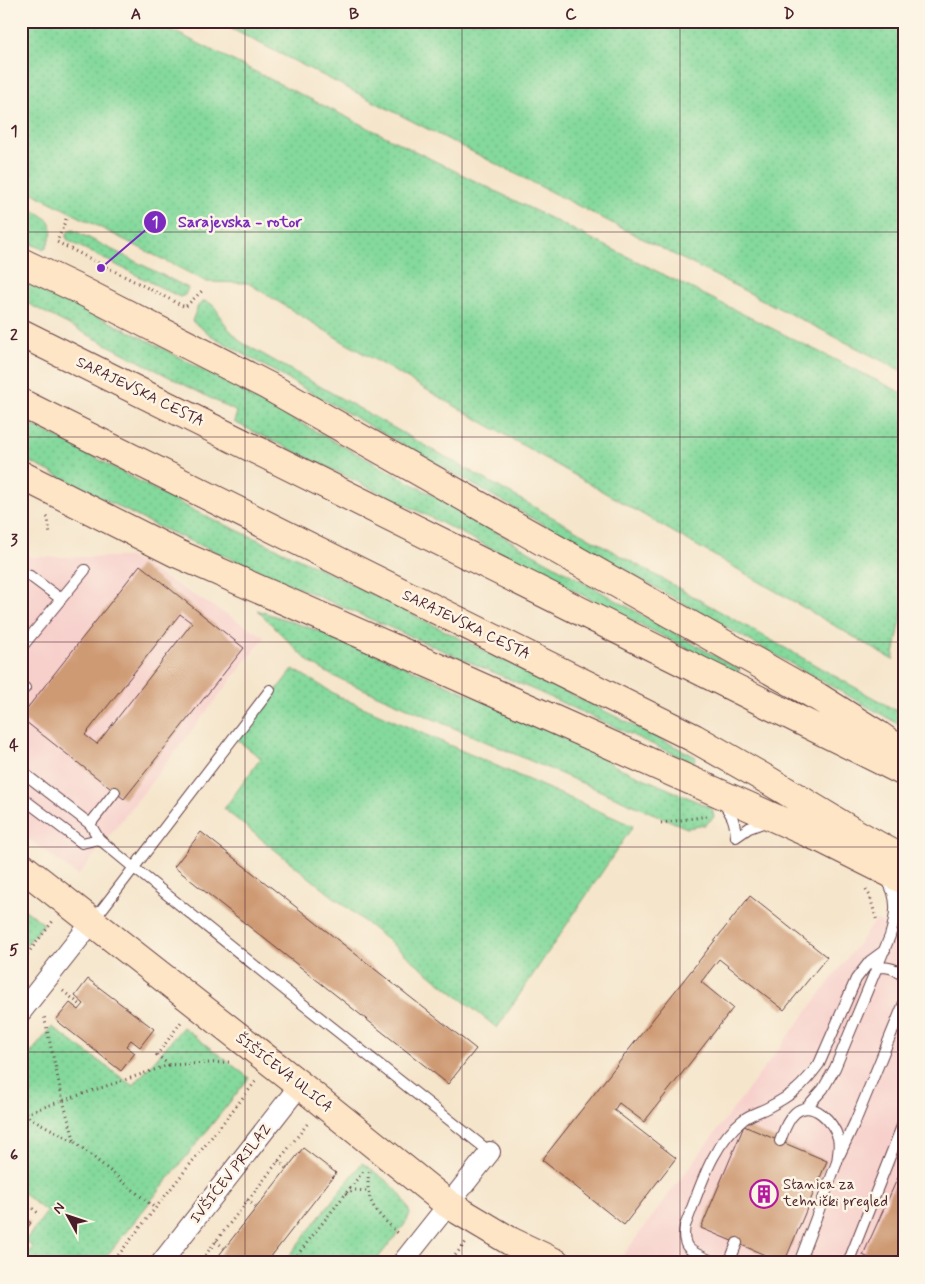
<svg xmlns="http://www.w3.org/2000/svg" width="925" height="1284" font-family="Mynerve,sans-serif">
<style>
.built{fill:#f7d0cc}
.grass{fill:url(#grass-dots);stroke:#677c64}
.building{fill:#ce9a73;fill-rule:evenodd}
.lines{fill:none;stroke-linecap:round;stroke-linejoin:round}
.lane-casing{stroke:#643d43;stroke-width:12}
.street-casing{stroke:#643d43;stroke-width:22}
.secondary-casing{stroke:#643d43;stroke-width:30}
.path{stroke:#643d43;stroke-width:3;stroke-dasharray:1 4;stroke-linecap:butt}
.lane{stroke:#fff;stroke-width:10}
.street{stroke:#fff;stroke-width:20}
.secondary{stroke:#fde5c5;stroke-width:28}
.grid{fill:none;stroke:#4a1f2b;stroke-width:1;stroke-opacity:0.55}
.labels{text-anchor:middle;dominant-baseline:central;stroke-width:5;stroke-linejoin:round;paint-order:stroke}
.street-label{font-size:15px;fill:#4a1f2b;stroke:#fcf5e5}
.poi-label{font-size:15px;fill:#4a1f2b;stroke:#fcf5e5;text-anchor:start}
.leader{fill:none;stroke:#7b2cbf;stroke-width:2}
.callout-dot{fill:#7b2cbf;stroke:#fcf5e5;stroke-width:2}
.mark-label{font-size:15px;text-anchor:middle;font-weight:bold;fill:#fff}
.callout-label{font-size:16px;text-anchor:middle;font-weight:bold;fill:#7b2cbf;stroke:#fcf5e5;stroke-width:5;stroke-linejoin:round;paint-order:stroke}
.neatline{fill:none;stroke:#4a1f2b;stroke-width:2}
.grid-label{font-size:16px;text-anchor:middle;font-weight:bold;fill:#4a1f2b}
</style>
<defs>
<pattern id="grass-dots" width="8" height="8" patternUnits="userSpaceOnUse" patternTransform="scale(1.25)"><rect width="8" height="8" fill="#84d99c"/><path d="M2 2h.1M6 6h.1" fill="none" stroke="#74ba87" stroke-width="1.8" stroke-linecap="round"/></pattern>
</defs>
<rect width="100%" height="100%" fill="#fcf5e5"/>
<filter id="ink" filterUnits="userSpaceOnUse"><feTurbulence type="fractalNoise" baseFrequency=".02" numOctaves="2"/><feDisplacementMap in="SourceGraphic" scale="10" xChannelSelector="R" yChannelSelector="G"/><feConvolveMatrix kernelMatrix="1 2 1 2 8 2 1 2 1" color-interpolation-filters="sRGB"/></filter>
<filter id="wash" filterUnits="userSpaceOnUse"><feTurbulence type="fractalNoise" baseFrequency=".0096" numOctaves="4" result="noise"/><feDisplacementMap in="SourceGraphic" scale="20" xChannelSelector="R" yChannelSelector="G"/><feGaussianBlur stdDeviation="1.12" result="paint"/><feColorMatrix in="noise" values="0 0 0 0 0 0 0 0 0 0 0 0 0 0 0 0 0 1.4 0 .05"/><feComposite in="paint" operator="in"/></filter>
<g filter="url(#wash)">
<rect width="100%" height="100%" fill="#f5e5cb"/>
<path class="built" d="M21 553 32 557H129L265 637 78 876 21 833Z
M876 920 904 933V1263H617Z"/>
<path class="grass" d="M21 21H153L904 394V603L893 660 791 600 342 341 248 283 207 282 21 187Z
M216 21H904V372Z
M21 204C44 216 62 221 45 249L21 241Z
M73 230 188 288 185 295 180 297 69 241 66 237 68 232Z
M21 279 151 342 354 452 442 500 530 552 740 670 735 673 424 514 234 422 237 412 21 300Z
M204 301C217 304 217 313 225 324 229 330 236 336 241 342L904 715V727L567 538 212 336 192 321 198 306Z
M21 420 53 435 195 511 324 570 696 757 693 763 541 693 156 526 21 457Z
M257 610 337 637 584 744 613 765 712 808 714 817 705 825 687 828 333 676 309 662Z
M293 669 340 697 633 826 497 1028 224 809 261 758 237 740Z
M21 907 44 924 21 951Z
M52 1027 133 1086 183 1027 249 1078 101 1263H21L33 1247 25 1241 47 1212 21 1192V1065Z
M362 1163C382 1178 403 1189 410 1214L405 1224 374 1263H283Z"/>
<g id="blocks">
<path class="building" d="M140 565 244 648 124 799 21 718V716ZM180 614 192 623 97 744 85 735Z
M201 832 476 1049 448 1084 174 867Z
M750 896 827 957 784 1010 719 959 701 982 733 1008 644 1122 619 1103 614 1110 676 1158 624 1225 542 1160Z
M88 979 154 1029 140 1047 131 1040 126 1046 135 1053 121 1071 56 1020 70 1003 79 1010 84 1004 75 996Z
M744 1126 827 1161 784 1263 701 1228Z
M303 1148 336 1173 266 1263H213Z
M904 1164V1263H878L863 1255Z
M21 1216 31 1223 21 1236Z"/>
</g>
</g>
<g filter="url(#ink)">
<use href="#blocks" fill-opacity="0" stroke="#643d43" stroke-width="1"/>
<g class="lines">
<defs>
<path id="lane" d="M21 573 30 576 61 599 85 570
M21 648 61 599
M21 685 25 688 21 692
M21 771 90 824 99 839 134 868 285 990 490 1152
M21 797 82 843 99 839
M723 803C733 816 735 822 736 837
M90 824 115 792
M736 837 749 828 768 821
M93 921 270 690
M877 967C889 967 897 968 904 978
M806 1108 823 1089 835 1068 890 936C896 916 899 897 886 879
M780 1141C784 1131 787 1120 795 1113 812 1098 834 1122 838 1138 840 1146 838 1154 837 1162L799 1263
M840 1154 855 1122 904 1003
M716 1263C696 1253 680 1252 685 1226 700 1189 711 1145 743 1120 750 1114 759 1112 767 1108 792 1095 802 1087 819 1064L856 979 870 961 885 950
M729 1263 737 1243
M848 1263 904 1121"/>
<path id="street" d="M21 1012 92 922
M161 1263 300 1085
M402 1263 490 1152"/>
<path id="secondary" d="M21 262 84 292 268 386 818 697 877 734 904 753
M21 333 904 772
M21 403 694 738 771 782 852 831 904 860
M21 475 176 553 441 669 824 840 904 880
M21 866 300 1085 448 1204 510 1241 556 1263"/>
</defs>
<use href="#lane" class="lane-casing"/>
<use href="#street" class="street-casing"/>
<use href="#secondary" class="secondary-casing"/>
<path class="path" d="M66 219 57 242 185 307 204 289
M47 517 48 518 50 535
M661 823 708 816
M866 890 870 896 877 922
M21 962 53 921
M63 991 82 1006
M169 1065 157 1055 181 1022
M21 1114H23L169 1065 230 1062
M21 1117 23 1114 75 1142 63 1101 44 1016
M75 1142 155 1208
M278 1161 287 1168
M369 1172C364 1204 378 1214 399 1234
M346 1194 355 1190 367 1191
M21 1199 38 1213
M247 1200 256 1207
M216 1241 224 1248
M112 1263 256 1081
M199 1263 308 1123
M291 1263 365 1169
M449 1263 466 1242"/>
<use href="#lane" class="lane"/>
<use href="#street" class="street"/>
<use href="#secondary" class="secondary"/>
</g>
</g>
<path class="grid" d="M245 21V1263M462 21V1263M680 21V1263M21 232H904M21 437H904M21 642H904M21 847H904M21 1052H904"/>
<defs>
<symbol id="building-ring" viewBox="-11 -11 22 22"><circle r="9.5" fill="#fcf5e5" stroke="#b5179e" stroke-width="1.5"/><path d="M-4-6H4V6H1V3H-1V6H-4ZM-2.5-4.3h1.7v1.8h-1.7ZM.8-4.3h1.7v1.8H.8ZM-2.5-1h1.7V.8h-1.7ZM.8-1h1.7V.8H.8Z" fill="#b5179e"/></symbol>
</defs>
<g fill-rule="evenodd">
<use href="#building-ring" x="748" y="1178" width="32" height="32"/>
</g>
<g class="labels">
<g class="street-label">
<text transform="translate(140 392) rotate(26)">SARAJEVSKA CESTA</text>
<text transform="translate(466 625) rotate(26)">SARAJEVSKA CESTA</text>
<text transform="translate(284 1073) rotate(38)">ŠIŠIĆEVA ULICA</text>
<text transform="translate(231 1174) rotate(-52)">IVŠIĆEV PRILAZ</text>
</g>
<g class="poi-label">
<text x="783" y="1185">Stanica za<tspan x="783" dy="17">tehnički pregled</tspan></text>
</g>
</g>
<path class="leader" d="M101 268L155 222"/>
<g class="callout-dot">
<circle cx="101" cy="268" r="5"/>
<circle cx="155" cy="222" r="12"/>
</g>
<g class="mark-label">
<text x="155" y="227">1</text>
</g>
<g class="callout-label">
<text x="240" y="227">Sarajevska - rotor</text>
</g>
<rect width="925" height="1284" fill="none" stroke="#fcf5e5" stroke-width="55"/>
<g transform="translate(68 1216) rotate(310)" stroke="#fcf5e5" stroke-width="4" paint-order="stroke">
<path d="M0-4L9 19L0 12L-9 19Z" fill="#4a1f2b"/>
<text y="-8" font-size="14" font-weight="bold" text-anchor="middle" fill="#4a1f2b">N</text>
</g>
<rect x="28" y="28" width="870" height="1228" class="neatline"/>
<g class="grid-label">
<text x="136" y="19">A</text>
<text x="354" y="19">B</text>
<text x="571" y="19">C</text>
<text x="789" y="19">D</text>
<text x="14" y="136">1</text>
<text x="14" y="340">2</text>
<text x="14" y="545">3</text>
<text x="14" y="750">4</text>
<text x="14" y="955">5</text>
<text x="14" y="1160">6</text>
</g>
</svg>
